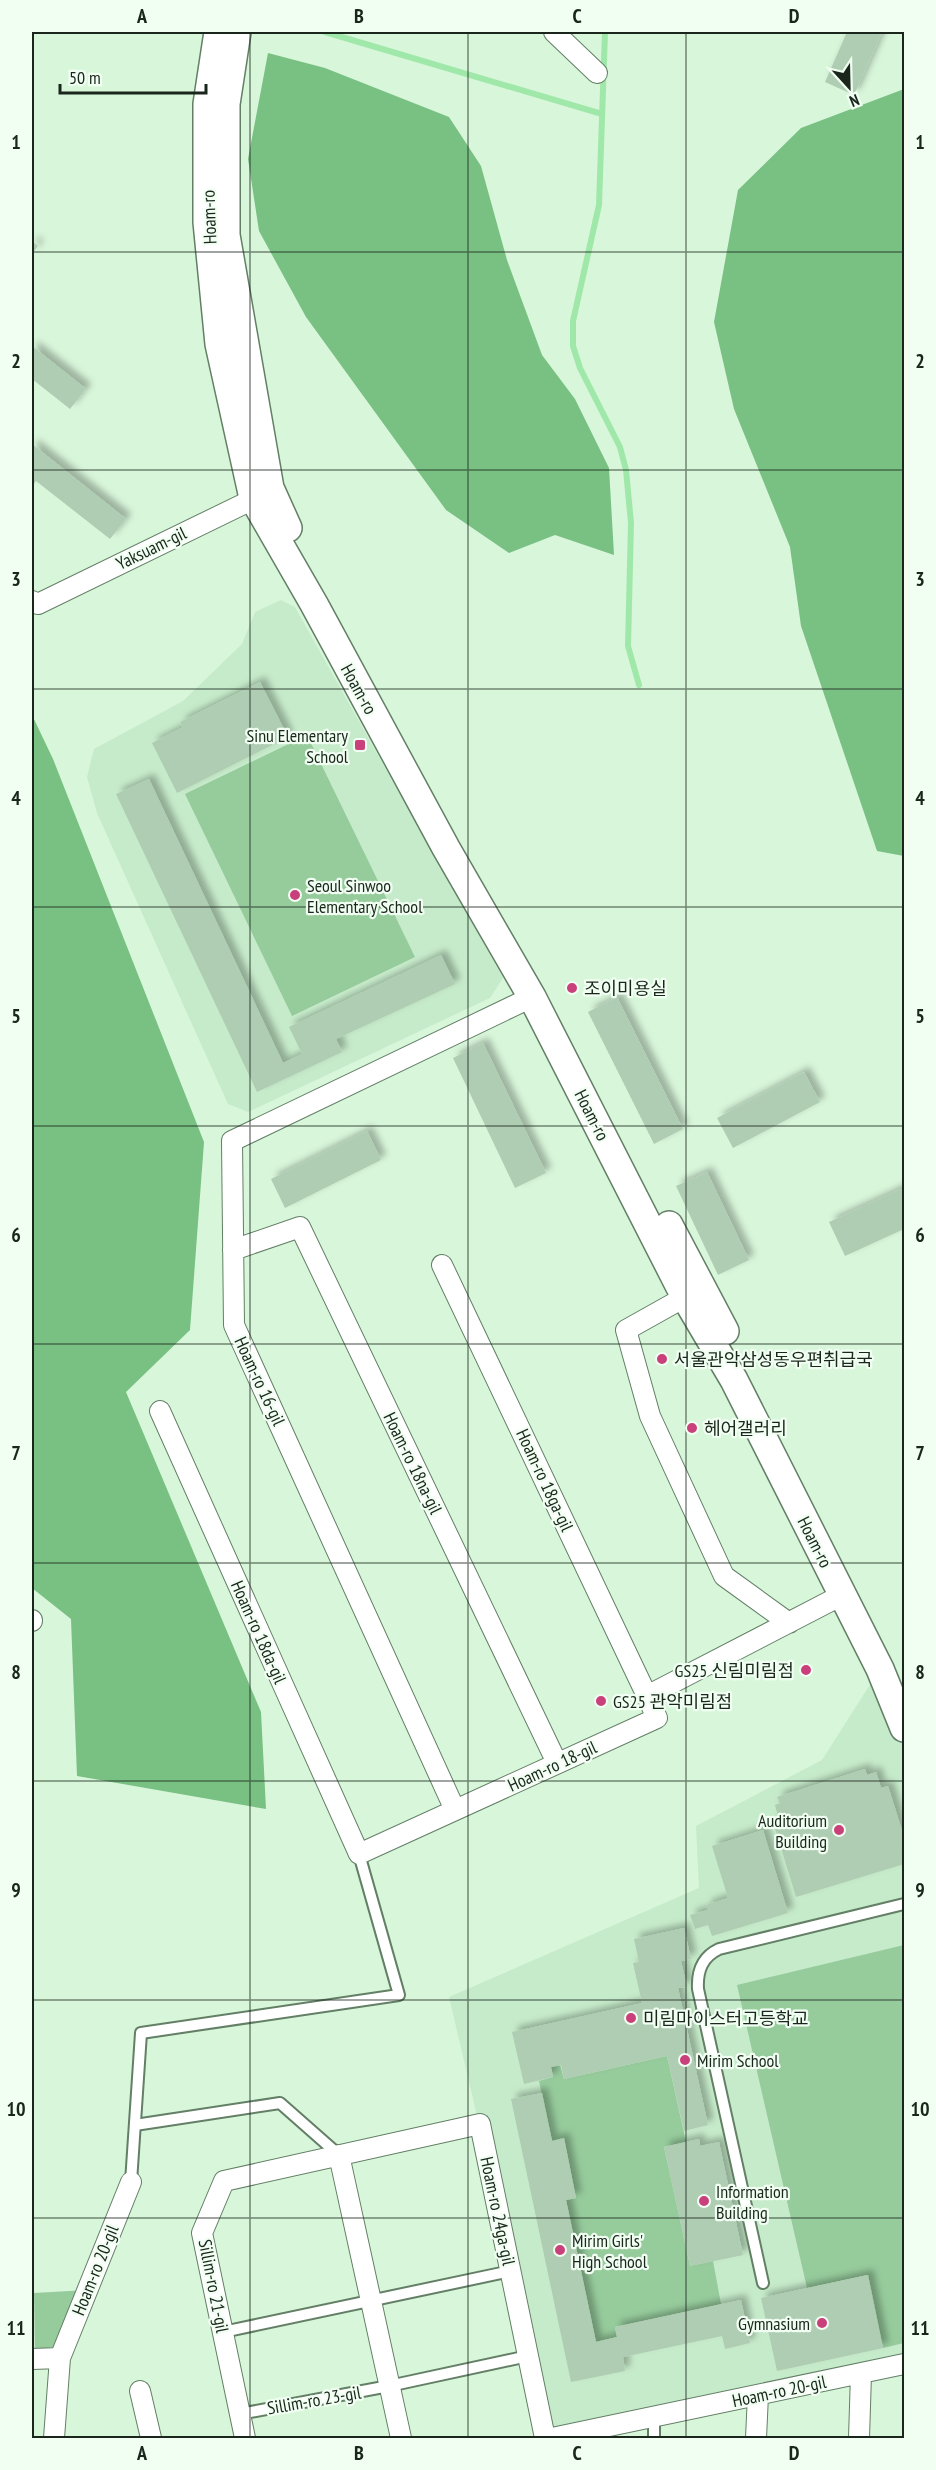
<svg xmlns="http://www.w3.org/2000/svg" width="936" height="2470" font-family="'PT Sans Narrow','Noto Sans KR',sans-serif">
<style>
.built{fill:#c6ebca}
.green{fill:#96cb9c}
.forest{fill:#79c083}
.lines{fill:none;stroke-linecap:round;stroke-linejoin:round}
.stream{stroke:#a0e8a9;stroke-width:6}
.building{fill:#afcdb2;filter:url(#shadow)}
.lane-casing{stroke:#637f66;stroke-width:14}
.street-casing{stroke:#637f66;stroke-width:22}
.secondary-casing{stroke:#637f66;stroke-width:30}
.lane{stroke:#fff;stroke-width:10}
.street{stroke:#fff;stroke-width:20}
.secondary{stroke:#fff;stroke-width:27}
.grid{fill:none;stroke:#1a261c;stroke-width:1.5;stroke-opacity:0.55}
.poi-dot{fill:#c9407b;stroke:#f1fef2;stroke-width:2}
.labels{text-anchor:middle;dominant-baseline:central;stroke-width:4.5;stroke-linejoin:round;paint-order:stroke}
.street-label{font-size:18px;fill:#1a261c;stroke:#f1fef2}
.poi-label{font-size:18px;fill:#1a261c;stroke:#f1fef2;text-anchor:start}
.neatline{fill:none;stroke:#1a261c;stroke-width:2}
.grid-label{font-size:20px;text-anchor:middle;font-weight:bold;fill:#1a261c}
</style>
<defs>
<filter id="shadow"><feDropShadow dx="5.5" dy="-5.5" stdDeviation="3" flood-color="#0004"/></filter>
</defs>
<rect width="100%" height="100%" fill="#d8f6da"/>
<path class="built" d="M281 600 295 607 503 978 490 998 248 1112 228 1104 97 813 87 777 94 749 183 701 242 644 255 612Z
M880 1669 904 1728V2364L553 2438 449 1997 699 1888 696 1826 822 1760Z"/>
<path class="green" d="M307 735 415 957 292 1016 185 794Z
M904 1945V2343L883 2348 867 2275 807 2288 737 1985Z
M667 2056 686 2142 664 2147 690 2266 713 2261 721 2304 615 2327 617 2337 596 2342 566 2200 576 2198 564 2139 552 2141 539 2081 553 2077 551 2067 560 2065 564 2079Z
M87 2290 60 2358 35 2359 34 2293Z"/>
<path class="forest" d="M268 53 325 68 449 117 481 166 507 260 542 355 575 399 609 468 614 555 555 535 509 553 446 510 306 317 259 231 248 159Z
M904 89V856L877 851 801 626 790 547 734 409 714 322 738 190 801 128Z
M32 715 53 759 204 1142 190 1330 126 1392 261 1712 266 1809 77 1776 71 1619 32 1588Z"/>
<g class="lines">
<path class="stream" d="M325 32 602 114
M605 32 599 205 573 321V346L580 368 620 447 626 470 631 523 628 646 639 685"/>
</g>
<path class="building" d="M847 32H882L854 95 825 82Z
M32 241 38 246 32 254Z
M32 346 86 389 70 409 32 379Z
M32 444 126 519 110 539 36 481 32 486Z
M260 682 288 737 177 793 152 743 183 727 180 722Z
M149 779 283 1063 302 1054 289 1027 441 955 455 984 336 1039 342 1052 257 1092 116 794Z
M617 997 683 1129 654 1144 588 1012Z
M483 1043 546 1173 515 1188 453 1058Z
M804 1072 820 1102 733 1148 717 1118Z
M367 1131 381 1160 285 1208 271 1179Z
M707 1172 749 1260 718 1275 676 1186Z
M901 1189 904 1195V1229L845 1256 829 1222Z
M865 1769 867 1775 876 1772 881 1788 888 1786 904 1837V1850L901 1851 904 1864 796 1897 773 1822 779 1820 775 1805 780 1803 777 1797Z
M763 1830 788 1913 712 1936 708 1925 695 1929 690 1915 708 1910 706 1905 728 1898 712 1846Z
M684 1928 691 1959 681 1961 687 1987 678 1988 708 2125 684 2131 667 2056 564 2079 561 2065 551 2067 553 2077 524 2084 512 2032 642 2003 633 1963 639 1962 634 1939Z
M542 2093 552 2141 564 2138 576 2198 566 2200 596 2342 617 2337 615 2327 741 2300 750 2343 725 2349 722 2336 623 2357 625 2371 571 2382 511 2099Z
M699 2139 700 2146 719 2142 743 2255 690 2266 664 2147Z
M868 2275 883 2348 777 2371 761 2298Z"/>
<g class="lines">
<defs>
<path id="lane" d="M135 2125 280 2103 339 2155
M131 2182 141 2033 399 1995 359 1854
M763 2283 698 1989C697 1971 702 1957 719 1949L904 1904
M223 2332 511 2271
M240 2414 389 2386 528 2356
M654 2438V2417"/>
<path id="street" d="M554 32 597 73
M32 601 38 604 266 493
M233 1250 300 1227 557 1763
M442 1265 647 1696
M685 1297 626 1330 650 1416 724 1576 789 1623
M160 1411 359 1854 657 1718 647 1696 842 1595
M32 1620V1621
M455 1810 234 1325 232 1141 532 997
M339 2155 401 2438
M32 2359 60 2358
M140 2391 151 2438
M54 2438 60 2358 131 2182
M245 2438 202 2233 224 2181 480 2124 545 2438
M552 2438 904 2364
M756 2438 758 2395
M859 2438 861 2374"/>
<path id="secondary" d="M218 32 207 104V222L219 344 253 498 314 604 446 848 532 997 685 1297 734 1380 880 1669 904 1728
M237 32 226 104V235L270 488 288 528
M669 1225 725 1331"/>
</defs>
<use href="#lane" class="lane-casing"/>
<use href="#street" class="street-casing"/>
<use href="#secondary" class="secondary-casing"/>
<use href="#lane" class="lane"/>
<use href="#street" class="street"/>
<use href="#secondary" class="secondary"/>
</g>
<path class="grid" d="M250 32V2438M468 32V2438M686 32V2438M32 252H904M32 470H904M32 689H904M32 907H904M32 1126H904M32 1344H904M32 1563H904M32 1781H904M32 2000H904M32 2218H904"/>
<g class="poi-dot">
<rect x="354" y="739" width="12" height="12" rx="3"/>
<circle cx="295" cy="895" r="6"/>
<circle cx="572" cy="988" r="6"/>
<circle cx="662" cy="1359" r="6"/>
<circle cx="692" cy="1428" r="6"/>
<circle cx="806" cy="1670" r="6"/>
<circle cx="601" cy="1701" r="6"/>
<circle cx="839" cy="1830" r="6"/>
<circle cx="631" cy="2018" r="6"/>
<circle cx="685" cy="2060" r="6"/>
<circle cx="704" cy="2201" r="6"/>
<circle cx="560" cy="2250" r="6"/>
<circle cx="822" cy="2323" r="6"/>
</g>
<g class="labels">
<g class="street-label">
<text transform="translate(209 217) rotate(-92)">Hoam-ro</text>
<text transform="translate(151 548) rotate(-26)">Yaksuam-gil</text>
<text transform="translate(359 689) rotate(61)">Hoam-ro</text>
<text transform="translate(592 1115) rotate(63)">Hoam-ro</text>
<text transform="translate(260 1381) rotate(65)">Hoam-ro 16-gil</text>
<text transform="translate(413 1463) rotate(64)">Hoam-ro 18na-gil</text>
<text transform="translate(545 1480) rotate(65)">Hoam-ro 18ga-gil</text>
<text transform="translate(815 1542) rotate(63)">Hoam-ro</text>
<text transform="translate(259 1632) rotate(66)">Hoam-ro 18da-gil</text>
<text transform="translate(552 1766) rotate(-25)">Hoam-ro 18-gil</text>
<text transform="translate(498 2211) rotate(78)">Hoam-ro 24ga-gil</text>
<text transform="translate(95 2270) rotate(-68)">Hoam-ro 20-gil</text>
<text transform="translate(214 2286) rotate(79)">Sillim-ro 21-gil</text>
<text transform="translate(779 2391) rotate(-12)">Hoam-ro 20-gil</text>
<text transform="translate(314 2400) rotate(-10)">Sillim-ro 23-gil</text>
</g>
<g class="poi-label">
<text x="348" y="735" text-anchor="end">Sinu Elementary<tspan x="348" dy="21">School</tspan></text>
<text x="307" y="885">Seoul Sinwoo<tspan x="307" dy="21">Elementary School</tspan></text>
<text x="584" y="988">조이미용실</text>
<text x="674" y="1359">서울관악삼성동우편취급국</text>
<text x="704" y="1428">헤어갤러리</text>
<text x="794" y="1670" text-anchor="end">GS25 신림미림점</text>
<text x="613" y="1701">GS25 관악미림점</text>
<text x="827" y="1820" text-anchor="end">Auditorium<tspan x="827" dy="21">Building</tspan></text>
<text x="643" y="2018">미림마이스터고등학교</text>
<text x="697" y="2060">Mirim School</text>
<text x="716" y="2191">Information<tspan x="716" dy="21">Building</tspan></text>
<text x="572" y="2240">Mirim Girls'<tspan x="572" dy="21">High School</tspan></text>
<text x="810" y="2323" text-anchor="end">Gymnasium</text>
</g>
</g>
<rect width="936" height="2470" fill="none" stroke="#f1fef2" stroke-width="66"/>
<g transform="translate(849 87) rotate(158)" stroke="#f1fef2" stroke-width="4.5" paint-order="stroke">
<path d="M0-4.5L10 22L0 15L-10 22Z" fill="#1a261c"/>
<text y="-9" font-size="16" font-weight="bold" text-anchor="middle" fill="#1a261c">N</text>
</g>
<path d="M60 84v9h146v-9" fill="none" stroke="#1a261c" stroke-width="3"/>
<text x="69" y="84" font-size="18" fill="#1a261c" stroke="#f1fef2" stroke-width="4.5" paint-order="stroke">50 m</text>
<rect x="33" y="33" width="870" height="2404" class="neatline"/>
<g class="grid-label">
<text x="142" y="23">A</text>
<text x="359" y="23">B</text>
<text x="577" y="23">C</text>
<text x="794" y="23">D</text>
<text x="16" y="149">1</text>
<text x="920" y="149">1</text>
<text x="16" y="368">2</text>
<text x="920" y="368">2</text>
<text x="16" y="586">3</text>
<text x="920" y="586">3</text>
<text x="16" y="805">4</text>
<text x="920" y="805">4</text>
<text x="16" y="1023">5</text>
<text x="920" y="1023">5</text>
<text x="16" y="1242">6</text>
<text x="920" y="1242">6</text>
<text x="16" y="1460">7</text>
<text x="920" y="1460">7</text>
<text x="16" y="1679">8</text>
<text x="920" y="1679">8</text>
<text x="16" y="1897">9</text>
<text x="920" y="1897">9</text>
<text x="16" y="2116">10</text>
<text x="920" y="2116">10</text>
<text x="16" y="2335">11</text>
<text x="920" y="2335">11</text>
<text x="142" y="2460">A</text>
<text x="359" y="2460">B</text>
<text x="577" y="2460">C</text>
<text x="794" y="2460">D</text>
</g>
</svg>
